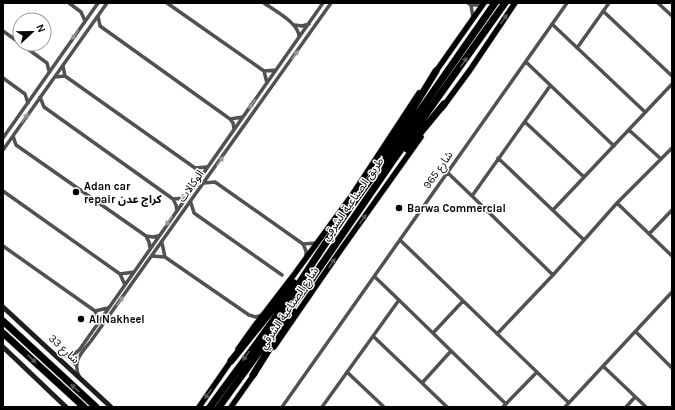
<svg xmlns="http://www.w3.org/2000/svg" width="675" height="410" font-family="Karla,'Noto Sans Arabic',sans-serif">
<style>
.lines{fill:none;stroke-linecap:round;stroke-linejoin:round}
.primary-casing{stroke:#dbdbdb;stroke-width:7}
.highway-casing{stroke:#dbdbdb;stroke-width:8}
.street{stroke:#515151;stroke-width:3.5}
.secondary{stroke:#1e1e1e;stroke-width:5}
.primary{stroke:#000;stroke-width:5.5}
.highway{stroke:#000;stroke-width:7}
.oneway{fill:#595959}
.oneway2{fill:#979797}
.poi-dot{fill:#000;stroke:#fff;stroke-width:1.5}
.labels{text-anchor:middle;dominant-baseline:central;stroke-width:3;stroke-linejoin:round;paint-order:stroke}
.street-label{font-size:11px;fill:#000;stroke:#fff}
.poi-label{font-size:11px;font-weight:bold;fill:#000;stroke:#fff;text-anchor:start}
</style>
<rect width="100%" height="100%" fill="#fff"/>
<g class="lines">
<defs>
<path id="primary" d="M434 74 484 3
M442 108 470 70 515 3
M274 347 340 251 421 137
M238 349 253 328 293 276 352 195 419 93
M199 407 233 358
M231 407 255 373"/>
<path id="highway" d="M407 149 444 104
M385 154 436 71
M3 321 96 407
M3 333 84 407
M231 361 294 283
M253 375 293 311
M210 407C239 367 269 328 296 288 325 244 354 199 387 158L495 3
M219 407 309 283 392 162 505 3"/>
</defs>
<use href="#primary" class="primary-casing"/>
<use href="#highway" class="highway-casing"/>
<path class="street" d="M69 3 81 12 85 21
M167 3 264 71 267 83
M264 3C275 11 299 23 299 37
M468 3 471 5H482
M658 3 672 16
M471 5 473 18
M603 11 672 76
M98 16 100 26 230 119 233 123 234 129
M552 24 645 112
M295 25 302 26 309 24
M3 31 20 43
M21 44 47 63 49 71
M577 48 609 3
M526 62 614 146
M63 66 65 76 195 168 198 173 199 179
M264 71 276 70
M55 77 65 76
M3 78 25 94 28 103
M40 97 44 107 173 199 176 205 177 211
M230 119 243 117
M525 122 584 177
M629 130 661 159
M13 136 16 145 146 236 149 242 150 248
M3 138 98 3
M3 150 107 3
M498 158 584 240
M195 168 207 167
M448 173 472 196 553 275
M204 183 215 182 303 244 317 243
M3 191 120 274 125 285
M472 196 550 86
M173 199 186 198
M191 203 194 213 282 275
M617 203 672 256
M553 210 672 84
M649 234 672 210
M146 236 153 237 158 236
M400 240 569 403
M162 243 165 257
M303 244 306 251V258
M3 246 95 311 99 322
M152 256 165 257 249 315 256 317 262 315
M120 274 134 272
M375 277C419 319 462 362 506 404
M95 311 108 308
M434 332 463 301
M636 332 672 368
M497 334 553 275 617 203 672 148
M373 336 447 407
M55 354C65 357 73 357 80 349L323 3
M72 356V361L76 365
M603 366 646 407
M347 372 384 407
M79 376C72 361 82 352 91 341L331 3
M422 383 451 351
M282 407 567 3
M322 407 399 300
M503 407 537 372
M565 407 672 292
M626 407 635 397"/>
<path class="secondary" d="M3 307 111 407
M3 347 66 407"/>
<use href="#primary" class="primary"/>
<use href="#highway" class="highway"/>
</g>
<defs><path id="oneway-solid" d="M-6-.8H1V-3.2L6.5 0L1 3.2V.8H-6Z"/></defs>
<g class="oneway">
<use href="#oneway-solid" transform="translate(504 19) rotate(-56)"/>
<use href="#oneway-solid" transform="translate(464 62) rotate(-55)"/>
<use href="#oneway-solid" transform="translate(363 219) rotate(-55)"/>
<use href="#oneway-solid" transform="translate(332 263) rotate(-56)"/>
<use href="#oneway-solid" transform="translate(246 356) rotate(126)"/>
<use href="#oneway-solid" transform="translate(32 359) rotate(43)"/>
<use href="#oneway-solid" transform="translate(75 388) rotate(-138)"/>
<use href="#oneway-solid" transform="translate(208 394) rotate(125)"/>
</g>
<g class="oneway2">
<use href="#oneway-solid" transform="translate(75 35) rotate(125)"/>
<use href="#oneway-solid" transform="translate(295 55) rotate(-55)"/>
<use href="#oneway-solid" transform="translate(252 104) rotate(125)"/>
<use href="#oneway-solid" transform="translate(25 118) rotate(-55)"/>
<use href="#oneway-solid" transform="translate(220 161) rotate(-55)"/>
<use href="#oneway-solid" transform="translate(169 221) rotate(125)"/>
<use href="#oneway-solid" transform="translate(120 301) rotate(-55)"/>
</g>
<g class="poi-dot">
<circle cx="76" cy="192" r="4"/>
<circle cx="399" cy="208" r="4"/>
<circle cx="81" cy="319" r="4"/>
</g>
<g class="labels">
<g class="street-label">
<text transform="translate(438 170) rotate(-55)">شارع 965</text>
<text transform="translate(191 186) rotate(-55)">الوكالات</text>
<text transform="translate(353 199) rotate(-55)">طريق الصناعية الشرقي</text>
<text transform="translate(289 308) rotate(-56)">شارع الصناعية الشرقي</text>
<text transform="translate(64 349) rotate(43)">شارع 33</text>
</g>
<g class="poi-label">
<text x="84" y="186">Adan car<tspan x="84" dy="13">repair كراج عدن</tspan></text>
<text x="407" y="208">Barwa Commercial</text>
<text x="89" y="319">Al Nakheel</text>
</g>
</g>
<rect width="675" height="410" fill="none" stroke="#000000" stroke-width="8"/>
<g transform="translate(32 32) rotate(68)"><circle r="19" fill="#ffffff" stroke="#999999"/>
<path d="M0-3L7 15L0 10L-7 15Z" fill="#000000"/>
<text y="-6" font-size="11" font-weight="bold" text-anchor="middle" fill="#000000">N</text>
</g>
</svg>
